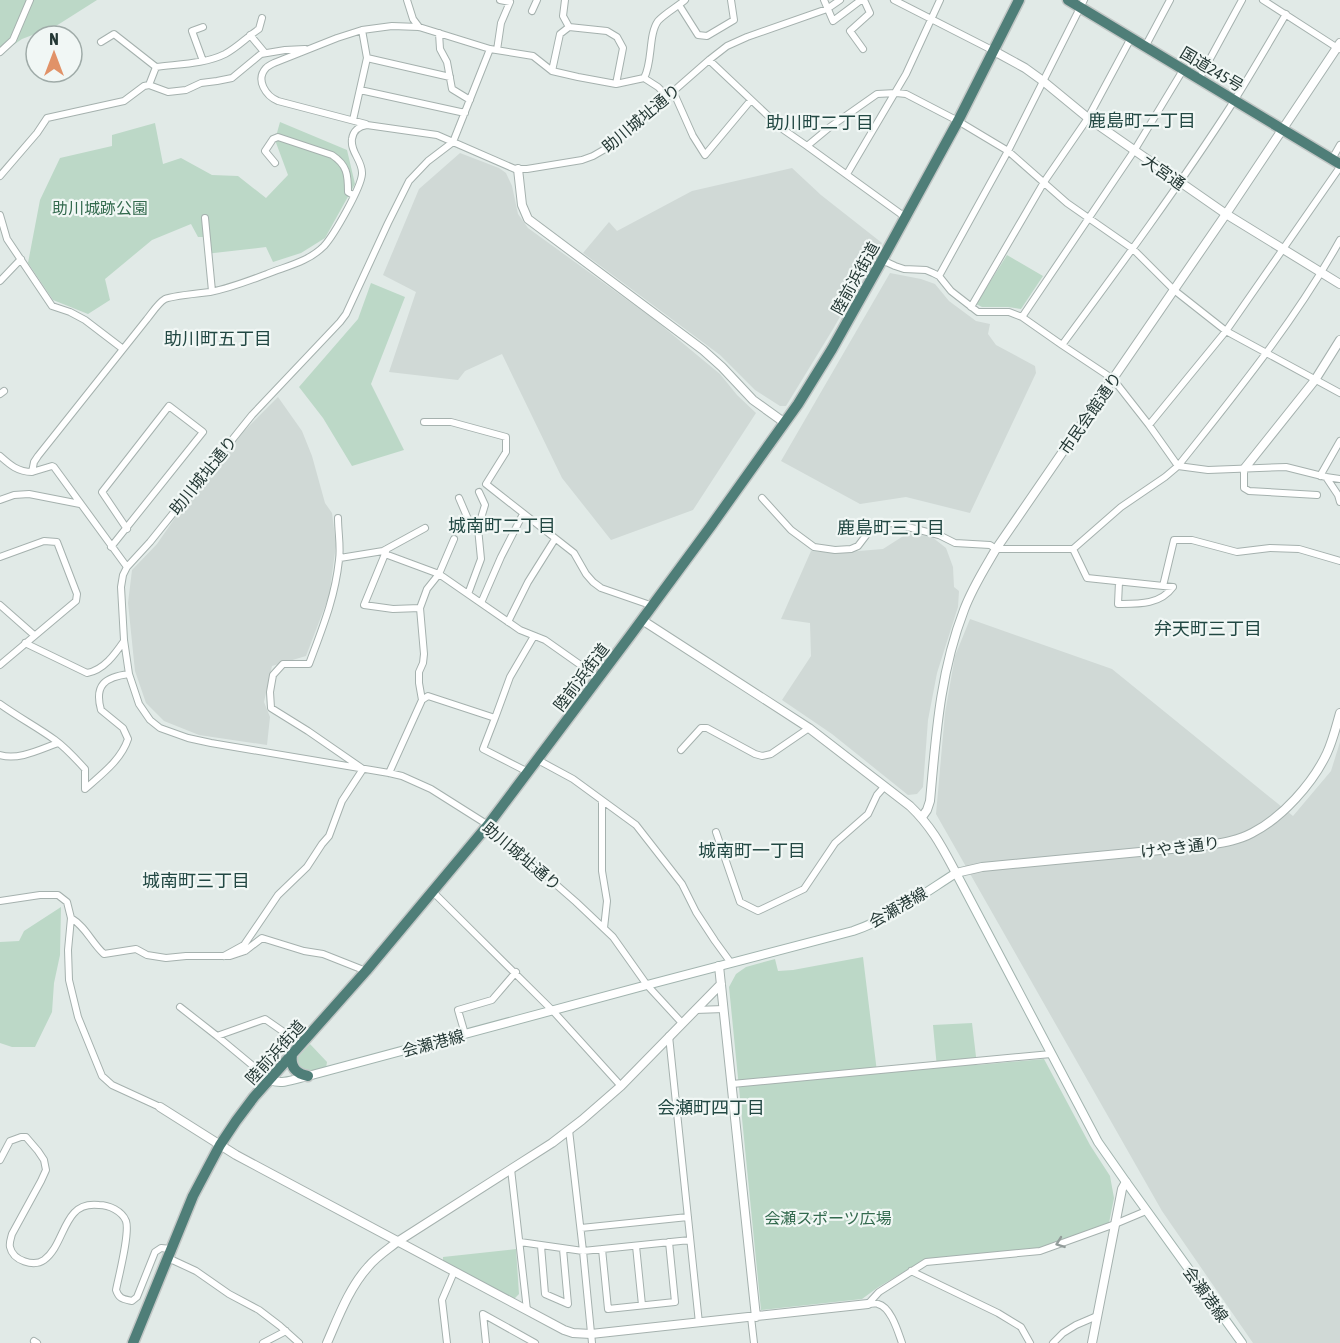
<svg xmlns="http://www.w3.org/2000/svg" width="1340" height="1343" font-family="'Asap Condensed','Noto Sans JP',sans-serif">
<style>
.built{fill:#d0d9d6}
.green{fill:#bcd8c7}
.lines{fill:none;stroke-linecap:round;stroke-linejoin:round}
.minor-casing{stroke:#a5b1ae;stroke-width:8}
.tertiary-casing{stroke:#a5b1ae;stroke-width:10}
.secondary-casing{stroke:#a2b4af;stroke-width:10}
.trunk-casing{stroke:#c2c7c6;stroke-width:13}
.minor{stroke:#fff;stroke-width:6}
.tertiary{stroke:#fff;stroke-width:8}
.secondary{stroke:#fff;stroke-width:8}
.trunk{stroke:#4f7e78;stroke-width:10}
.oneway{stroke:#929c9a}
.labels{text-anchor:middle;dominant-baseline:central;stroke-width:4.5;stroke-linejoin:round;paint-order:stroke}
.street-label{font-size:16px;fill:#243835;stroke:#f1f7f5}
.park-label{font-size:16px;fill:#336a4e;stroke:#f1f7f5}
.neighbourhood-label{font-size:18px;fill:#224843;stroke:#f1f7f5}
</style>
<rect width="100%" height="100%" fill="#e1eae7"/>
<path class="built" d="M460 153 499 168 506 173 512 186 518 214 528 228 655 320 703 360 720 374 737 395 756 413 693 510 611 540 562 478 502 354 465 371 458 380 389 372 416 292 383 275 419 189Z
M792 168 821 195 882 243 833 329 786 406H780L755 390 720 355 583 253 609 222 617 231 692 191Z
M890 273 921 279 935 284 949 301 976 321 990 324 988 334 996 345 1035 366 1036 373 970 513 906 497 860 504 781 461Z
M278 397 302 431 312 456 325 503 332 513 336 545 329 596 306 656 272 666 264 702 270 717 267 745 199 735 164 721 146 703 135 671 128 603 132 570 157 544 179 512 244 431Z
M908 533 932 537 946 548 953 567 954 587 959 591 958 607 937 673 928 720 923 787 917 794 908 795 832 734 782 700 811 656 810 623 781 619 811 551 835 553 883 549Z
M970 619 1112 669 1293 816 1331 771 1340 742V1343H1253L1162 1211 936 814 945 713 955 656Z"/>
<path class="green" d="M0 0H97L56 26 22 39 0 54Z
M280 122 347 150 355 184 325 238 301 253 273 262 266 247 205 254 204 237H198L191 224 152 240 105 279 110 300 88 314 53 300 28 263 40 200 60 158 112 146V135L155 123 163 164 181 158 212 175 238 176 266 198 288 175 275 140Z
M1007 255 1043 276 1021 309 1008 307H982L976 304Z
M371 283 405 297 371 384 404 450 352 466 323 418 299 387 358 319Z
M61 907 60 955 54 983 52 1012 35 1047H12L0 1043V942L19 941 24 931Z
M863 957 877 1072 937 1068 933 1025 972 1023 977 1065 1044 1059 1090 1145 1110 1176 1114 1198 1109 1223 1039 1248 925 1259 877 1288 862 1299 761 1310 729 987 736 974 746 967 775 959 778 971 793 970Z
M310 1044 327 1062 326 1068 307 1073 298 1067 296 1059Z
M516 1249 519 1294 514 1299 443 1262V1257Z"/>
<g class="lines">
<defs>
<path id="minor" d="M407 0 413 19 419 27
M565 0 563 16 569 27
M824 0 833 21 861 0
M894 0 994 51
M1263 0 1339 49
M679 5 698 35 707 36 734 20 731 0
M532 11 537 0
M439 33 440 49 447 62 452 89 470 100
M250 35 265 53
M101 42 114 34 156 67 149 85
M1145 47 1170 0
M863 49 850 31 870 13 864 0
M497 50 501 23 510 2 500 0
M0 52 13 40 30 0
M367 58 450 77
M709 60 781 128 807 146 830 127 877 94 896 93 906 94 958 121 1008 151 1067 203 1133 249 1174 290 1226 331 1340 393
M203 61 192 31 203 27
M156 67C178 64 205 64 225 54 238 47 247 37 259 29L262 18
M552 71 560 34 569 27 607 31 617 37 623 48 616 84
M644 78C653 62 648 35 658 21 664 14 678 6 685 0
M1199 79 1242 0
M360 90 465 113
M673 91 693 136 705 155 751 100
M353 120 367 58 362 30
M366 124 278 101C266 96 255 80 266 68 267 67 272 64 274 63L337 38 362 30 392 26 419 27 490 49 533 56 552 71 578 77 616 84 644 78 658 87 667 96
M453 142 428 161 409 181 388 223 346 314 340 322 252 415 150 542 127 567 123 575 121 587 124 640 129 674 139 704 150 720 160 728 188 738 211 743 389 773 402 776 431 789 488 825 576 902 613 937 647 985 682 1023
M453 142 490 49
M807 146 905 217
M1332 159 1340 145
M275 163 265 151 273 139 278 137 332 155C347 165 348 174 348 192L353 195
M847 174 906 74 940 0
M0 176 37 133 47 118 124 101 144 86 149 85 168 92 186 90 201 83 217 81 232 78 261 54 285 50 305 49
M0 215 7 239 52 306 70 312 85 320 123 349
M205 218 212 291
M882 260 895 266 904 269 926 270 933 273 939 276 951 291 978 312H1009L1022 317 1062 345 1113 379 1149 425 1178 466 1208 470 1286 467 1326 477 1340 479
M939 276 1008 151 1084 0
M0 281 21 259
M971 307 1044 182 1088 118 1131 38
M1022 317 1134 151 1183 70
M1062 345C1121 265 1180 185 1234 101 1252 72 1269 43 1286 14
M0 394 4 391
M424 422H451L506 437V452L486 484 574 553 586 574 593 582 601 588 653 606
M1149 425 1226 331 1340 167
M0 456C10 465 18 472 32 472
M1244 469V488L1249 491 1317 495
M1320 476 1340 441
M1326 477 1338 495 1340 502
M459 498 468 519 478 528
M762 498 791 530 814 547 835 550 851 549 858 546 874 525 892 523 939 535 955 543 990 545 996 549H1073L1121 507 1165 477 1178 466C1236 393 1295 321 1340 240
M0 500 14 495 29 494 80 504
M454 539 439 574 520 630 545 640 599 678
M111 547 203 432 169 406 102 492 127 529
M1073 549 1087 578 1173 587C1160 605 1138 604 1118 604L1119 582
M385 554 439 574 427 589 420 608 393 609 364 605 385 554 387 549
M0 557 44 541 57 542 77 594 76 601 0 665
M340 558 383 551 425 528
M127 567 54 467 52 466 32 472 34 462 38 456 147 319C152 313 158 303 165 299 172 296 201 293 210 292 231 288 248 281 267 274 287 266 308 262 324 246 334 235 361 188 362 174 363 161 350 152 352 139 353 131 359 126 367 125L437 135 515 169H527L582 160 593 156 612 145 709 60 727 46 747 37 827 9 840 0
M1163 586 1174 540H1192L1237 552 1270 548 1299 549 1340 561
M468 594 481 559 478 528 485 505 479 492
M481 603 501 557 523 514
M0 605 34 635
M420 608 424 654 423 663 419 672V683L422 700
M508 622 528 582 555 539
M25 643 87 673C104 670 115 654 124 641
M0 704C18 717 37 727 55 740 66 748 76 759 85 769V789C102 774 121 760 128 739L123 728 101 710C94 685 105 677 129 674
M495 718 510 677 534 636
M681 750 701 728H707L755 754 762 756 771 754 809 728
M0 755C18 761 41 749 58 743
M538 760 573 779 636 825 682 884 696 912 715 941 731 963
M389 773 422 700 428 696 495 718 483 749 528 772
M602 801V871L607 901 604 928
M716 832 740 902 758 911 804 889 835 843 868 814 877 795 884 787
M433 892 553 1011 621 1086
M0 901 40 895H58L67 902 71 918 68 950 69 980 78 1017 102 1076 112 1085 160 1107
M71 918C86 927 91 942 104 954L136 949 147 955 166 958 186 956H230L245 951 262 938 304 951 323 954 366 971
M224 956 244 945 278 895 307 867 322 844 329 836 342 801 363 769 308 731 271 708 270 692 273 675 283 664H309C322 629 335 598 339 560 341 547 338 532 338 518
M180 1007 217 1036 270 1080
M695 1010 724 1009
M465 1034 458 1010 492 1000 516 972
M217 1036 265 1019 301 1044
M669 1036 699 1323
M732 1084 1051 1054
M569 1130 583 1251 690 1240
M0 1160 10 1141 21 1137H26L38 1151 44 1160 46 1170 41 1181 12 1234C11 1238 9 1243 10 1247 13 1261 34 1267 44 1260 59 1249 62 1226 74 1213 81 1205 90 1204 99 1205 109 1205 122 1211 126 1221 130 1233 119 1275 116 1290 119 1299 123 1299 132 1301L137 1297 155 1252 161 1248 172 1249
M511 1169 527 1310
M581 1228 688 1217
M520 1242 583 1251 592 1343
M541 1246 545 1294 568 1304 563 1249
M636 1246 642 1305
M602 1249 608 1309 675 1302 669 1242
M168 1258 196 1271 229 1294 259 1310 280 1326 299 1343
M911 1271 998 1313 1021 1327 1030 1343
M868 1304 879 1292 926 1262 1040 1251 1115 1224 1146 1211
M868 1304C869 1304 877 1303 878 1304 891 1307 898 1332 902 1343
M751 1317 754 1343
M34 1341 37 1343
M263 1343 286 1331
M447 1343 442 1300 454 1272
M486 1343 483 1314 535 1343
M1053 1343 1063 1333 1076 1325 1097 1316"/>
<path id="tertiary" d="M994 51 1025 68 1043 81 1088 118 1226 214 1340 284
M518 169 522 205 528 219 703 350 722 367 753 400 785 423
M1244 469 1315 380 1340 340
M642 620 809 728 910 806C932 827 942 847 956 873L982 867 1203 846C1220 843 1237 841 1252 833 1282 818 1313 783 1327 753 1333 740 1336 727 1340 713
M922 817 927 810 930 801C936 735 940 672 964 610 972 588 985 568 996 549L1226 214 1340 43
M719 966 756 1317
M160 1107 236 1155 564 1330 573 1333 591 1334 868 1304
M327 1343C338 1318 349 1288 368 1267 376 1257 387 1250 397 1242L552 1143 582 1120 621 1086 721 984
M1092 1343 1122 1189 1126 1182"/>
<path id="secondary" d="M270 1080C282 1085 295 1079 308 1076L647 985 853 931C891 918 923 894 956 873L1098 1142 1126 1182 1242 1343"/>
<path id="trunk" d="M1068 0 1340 164
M292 1055C290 1067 296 1074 308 1076
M133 1343 193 1196 220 1145 236 1121 254 1097 366 971 488 825 630 636 711 526 798 404 832 349 882 260 958 121 1019 0"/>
</defs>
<use href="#minor" class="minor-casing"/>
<use href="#tertiary" class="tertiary-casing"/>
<use href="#secondary" class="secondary-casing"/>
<use href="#trunk" class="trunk-casing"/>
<use href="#minor" class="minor"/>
<use href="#tertiary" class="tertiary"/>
<use href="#secondary" class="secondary"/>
<use href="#trunk" class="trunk"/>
</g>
<defs><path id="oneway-chevron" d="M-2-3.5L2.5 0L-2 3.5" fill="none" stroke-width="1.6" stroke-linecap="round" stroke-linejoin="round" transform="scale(1.5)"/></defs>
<use class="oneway" href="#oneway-chevron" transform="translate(1060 1243) rotate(160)"/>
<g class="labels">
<g class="street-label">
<text transform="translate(1212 69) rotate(31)">国道245号</text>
<text transform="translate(641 118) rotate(-40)">助川城址通り</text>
<text transform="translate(1164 172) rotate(35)">大宮通</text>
<text transform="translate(855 278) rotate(-61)">陸前浜街道</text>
<text transform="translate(1090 413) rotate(-55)">市民会館通り</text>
<text transform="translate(203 475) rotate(-51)">助川城址通り</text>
<text transform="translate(581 677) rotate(-53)">陸前浜街道</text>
<text transform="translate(1180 847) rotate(-7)">けやき通り</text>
<text transform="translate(522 856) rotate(40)">助川城址通り</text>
<text transform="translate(898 907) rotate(-30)">会瀬港線</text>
<text transform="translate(433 1043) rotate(-15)">会瀬港線</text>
<text transform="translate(275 1052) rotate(-48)">陸前浜街道</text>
<text transform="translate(1206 1294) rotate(54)">会瀬港線</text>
</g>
<g class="park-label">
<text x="100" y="208">助川城跡公園</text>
<text x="828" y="1218">会瀬スポーツ広場</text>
</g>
<g class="neighbourhood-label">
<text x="1142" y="120">鹿島町二丁目</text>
<text x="820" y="122">助川町二丁目</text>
<text x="218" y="338">助川町五丁目</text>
<text x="502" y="525">城南町二丁目</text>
<text x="891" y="527">鹿島町三丁目</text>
<text x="1208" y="628">弁天町三丁目</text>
<text x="752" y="850">城南町一丁目</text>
<text x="196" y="880">城南町三丁目</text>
<text x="711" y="1107">会瀬町四丁目</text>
</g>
</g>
<g transform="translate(54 54)"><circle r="28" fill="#f1f7f5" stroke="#9faba8" stroke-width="1.5"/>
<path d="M0-4.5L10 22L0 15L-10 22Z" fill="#e19268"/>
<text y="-9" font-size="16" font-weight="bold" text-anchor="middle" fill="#243835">N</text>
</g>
</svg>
